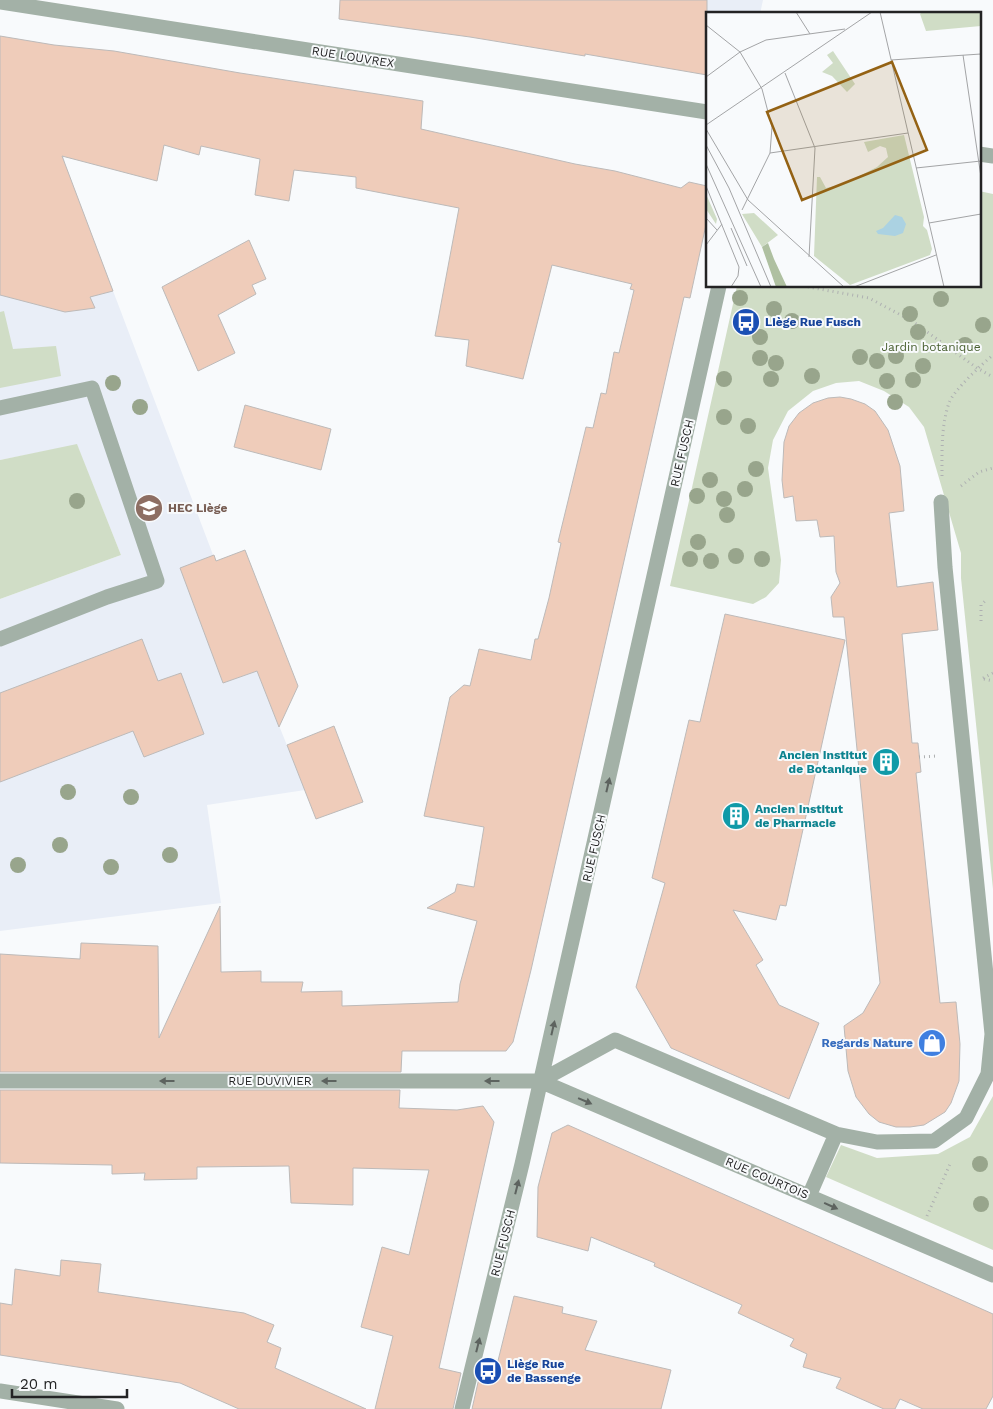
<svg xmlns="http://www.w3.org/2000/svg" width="993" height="1409" font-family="'Work Sans',sans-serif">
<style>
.built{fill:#e9eef7}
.green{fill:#d0ddc6}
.building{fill:#efccba;stroke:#bdbab9}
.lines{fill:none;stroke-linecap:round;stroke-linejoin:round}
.path{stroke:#aeb0b1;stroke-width:3;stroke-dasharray:1 4;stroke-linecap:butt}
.minor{stroke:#a3b1a7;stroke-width:15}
.tree{fill:#98a58c}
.oneway{fill:#5d635f}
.labels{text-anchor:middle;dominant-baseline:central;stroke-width:4;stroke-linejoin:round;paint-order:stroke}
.street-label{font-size:12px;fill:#232324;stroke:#f8fafc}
.transit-label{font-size:12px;font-weight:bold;fill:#164399;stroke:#f8fafc;text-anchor:start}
.park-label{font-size:12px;fill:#496031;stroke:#f8fafc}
.education-label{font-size:12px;font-weight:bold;fill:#785e54;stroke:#f8fafc;text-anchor:start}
.culture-label{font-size:12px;font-weight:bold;fill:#0d838f;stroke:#f8fafc;text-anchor:end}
.shop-label{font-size:12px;font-weight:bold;fill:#366cbe;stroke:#f8fafc;text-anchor:end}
.inset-road{fill:none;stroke:#a3a4a6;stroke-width:1}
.view{fill:#946214;fill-opacity:0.15;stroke:#946214;stroke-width:2.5}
.inset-edge{fill:none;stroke:#232324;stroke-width:2.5}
</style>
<rect width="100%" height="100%" fill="#f8fafc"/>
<path class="built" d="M686 0H763L760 14H707Z
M0 36 54 45 58 123 65 164 257 671 305 790 207 805 221 903 0 931V599L121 555 77 445 0 460Z"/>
<path class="green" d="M979 191 993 194V889L961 578V553L924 427 909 407 884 391 859 381 836 383 813 391 788 411 773 440 768 468 781 560 779 583 766 597 753 604 670 586 737 286H979Z
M4 311 13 349 56 346 61 376 0 388V312Z
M77 444 121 555 0 599V460Z
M993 1096V1250L826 1177 841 1145 877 1158 938 1154 970 1137Z"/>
<path class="building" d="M340 0H707V75L585 54V56L470 37 339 19Z
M0 36 54 45 114 51 240 73 423 101 421 129 575 164 615 171 681 188 689 182 707 186V220L690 298 684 297 531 970 513 1042 506 1051H402L401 1072H0V954L80 959 81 943 158 946 159 1038 220 906 221 972 261 971V982H303L301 992 342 991V1006L458 1002 460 984 477 921 427 908 455 892 457 884 474 887 484 827 424 816 450 697 464 685 470 686 479 649 531 660 535 639H538L549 598 561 543 558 542 586 427 593 428 601 393 606 394 614 352 619 353 634 290 630 289 632 284 552 265 523 379 466 366 469 340 435 336 459 208 356 188V177L294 170 289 201 255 195 260 159 201 146 199 155 164 145 157 181 62 156 113 291 90 297 95 308 65 312 0 295Z
M249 240 266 279 252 285 256 294 218 315 235 353 198 371 162 287Z
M840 397 851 399 865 404 875 411 888 430 900 466 904 511 889 513 897 587 933 582 938 630 902 634 912 743H918L921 772 916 773 940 1003 956 1002 960 1044 959 1081 951 1103 945 1112 924 1125 910 1127H896L879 1122 869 1114 856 1097 848 1071 844 1026 863 1013 880 983 844 617H833L831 597 840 583 836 572 834 536 820 537 817 520 796 521 793 496 784 498 782 480 784 442 789 426 799 413 813 403 828 398Z
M245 405 331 429 321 470 234 447Z
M245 550 298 686 279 727 257 671 223 683 180 568 214 555 216 561Z
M725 614 845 640 786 906 780 905 776 920 733 910 763 960 756 965 779 1005 819 1023 789 1099 671 1048 636 987 665 883 652 878 689 720 700 722Z
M142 639 158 681 181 673 204 734 144 757 133 731 0 782V693Z
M334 726 363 802 316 819 287 745Z
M0 1090H400L399 1108 457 1110 483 1106 494 1122 439 1368 461 1373 453 1409H375L393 1336 361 1327 382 1247 409 1255 429 1170 353 1168V1205L291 1203 289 1166 197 1167V1179L144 1180 145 1173 112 1174V1165L0 1163Z
M568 1125 993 1314V1396L986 1409H923L900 1399 895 1409H884L836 1388 841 1378 803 1367 807 1354 790 1346 794 1339 738 1313 742 1305 654 1266 655 1263 591 1237 588 1251 537 1237 538 1187 552 1133Z
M61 1260 101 1264 98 1292 244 1313 274 1325 267 1342 281 1348 275 1368 366 1409H239L180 1383 0 1355V1303L12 1305 15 1269 60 1276Z
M514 1296 563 1307 562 1313 597 1321 585 1350 671 1370 661 1409H472L479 1378 493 1381Z"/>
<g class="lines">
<path class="path" d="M803 286 869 298 912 321 977 368 993 377
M942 476C942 452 941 426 949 403 953 391 982 364 993 355
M961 486 979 472 993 468
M981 621V605L985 601
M983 678 993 673
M984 679 993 681
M919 757 937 756
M927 1216 950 1164"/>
<path class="minor" d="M0 2 707 112
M979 154 993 156
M0 408 92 388 157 581 107 597 0 639
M0 1081H540L993 1275
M540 1081 615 1040 836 1134 877 1142 934 1141 966 1118 988 1074 992 1034 945 567 941 502
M809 1196 836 1134
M0 1391 117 1409
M462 1409 522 1164 719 286"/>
</g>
<g class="tree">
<circle cx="740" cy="298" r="8"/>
<circle cx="941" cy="299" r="8"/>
<circle cx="774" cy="309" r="8"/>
<circle cx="910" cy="314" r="8"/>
<circle cx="792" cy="321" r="8"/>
<circle cx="983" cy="325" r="8"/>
<circle cx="918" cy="332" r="8"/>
<circle cx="760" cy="337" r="8"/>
<circle cx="965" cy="345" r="8"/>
<circle cx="896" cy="356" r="8"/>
<circle cx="860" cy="357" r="8"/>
<circle cx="760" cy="358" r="8"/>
<circle cx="877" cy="361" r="8"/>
<circle cx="776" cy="363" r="8"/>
<circle cx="923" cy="366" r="8"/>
<circle cx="812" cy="376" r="8"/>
<circle cx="724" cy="379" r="8"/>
<circle cx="771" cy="379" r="8"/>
<circle cx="913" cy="380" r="8"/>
<circle cx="887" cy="381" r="8"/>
<circle cx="113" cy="383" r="8"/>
<circle cx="895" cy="402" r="8"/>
<circle cx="140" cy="407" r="8"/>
<circle cx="724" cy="417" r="8"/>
<circle cx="748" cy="426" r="8"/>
<circle cx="756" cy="469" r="8"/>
<circle cx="710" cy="480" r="8"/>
<circle cx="745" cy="489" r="8"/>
<circle cx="697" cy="496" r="8"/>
<circle cx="724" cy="499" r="8"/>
<circle cx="77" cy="501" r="8"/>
<circle cx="727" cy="515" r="8"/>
<circle cx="698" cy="542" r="8"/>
<circle cx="736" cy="556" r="8"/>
<circle cx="690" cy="559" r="8"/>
<circle cx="762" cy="559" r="8"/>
<circle cx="711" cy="561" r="8"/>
<circle cx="68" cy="792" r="8"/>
<circle cx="131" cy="797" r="8"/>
<circle cx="60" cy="845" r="8"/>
<circle cx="170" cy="855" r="8"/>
<circle cx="18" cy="865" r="8"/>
<circle cx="111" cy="867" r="8"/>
<circle cx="980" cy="1164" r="8"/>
<circle cx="981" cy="1204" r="8"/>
</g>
<defs><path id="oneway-solid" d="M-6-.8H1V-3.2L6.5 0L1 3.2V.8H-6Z" transform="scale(1.25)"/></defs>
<g class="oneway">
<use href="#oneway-solid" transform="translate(608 785) rotate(-77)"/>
<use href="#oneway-solid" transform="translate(553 1028) rotate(-77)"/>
<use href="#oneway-solid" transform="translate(167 1081) rotate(-180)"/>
<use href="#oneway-solid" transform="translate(329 1081) rotate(-180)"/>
<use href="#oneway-solid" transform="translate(492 1081) rotate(-180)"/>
<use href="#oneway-solid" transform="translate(585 1101) rotate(23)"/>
<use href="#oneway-solid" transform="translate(517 1187) rotate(-76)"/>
<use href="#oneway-solid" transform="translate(831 1206) rotate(24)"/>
<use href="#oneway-solid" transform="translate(478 1345) rotate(-76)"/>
</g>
<defs>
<symbol id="bus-disc" viewBox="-11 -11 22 22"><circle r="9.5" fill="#1a4fb4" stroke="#f8fafc"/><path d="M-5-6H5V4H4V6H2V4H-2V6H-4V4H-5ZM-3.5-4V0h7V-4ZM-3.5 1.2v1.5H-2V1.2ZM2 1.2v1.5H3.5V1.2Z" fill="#fff"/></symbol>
<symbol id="university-disc" viewBox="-11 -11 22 22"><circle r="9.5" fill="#8d6e63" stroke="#f8fafc"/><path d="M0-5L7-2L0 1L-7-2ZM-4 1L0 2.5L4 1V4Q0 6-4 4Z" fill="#fff"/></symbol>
<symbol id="building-disc" viewBox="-11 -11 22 22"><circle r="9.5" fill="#0f9aa8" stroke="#f8fafc"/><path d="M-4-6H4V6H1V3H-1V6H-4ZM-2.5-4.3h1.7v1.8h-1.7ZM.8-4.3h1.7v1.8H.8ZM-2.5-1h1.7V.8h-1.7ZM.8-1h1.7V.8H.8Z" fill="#fff"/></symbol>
<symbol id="shop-disc" viewBox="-11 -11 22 22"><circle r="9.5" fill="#3f7fe0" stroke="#f8fafc"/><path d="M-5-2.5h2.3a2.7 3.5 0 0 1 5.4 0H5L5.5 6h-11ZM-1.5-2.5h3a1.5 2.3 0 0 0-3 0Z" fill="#fff"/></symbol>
</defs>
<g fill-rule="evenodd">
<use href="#bus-disc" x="730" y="306" width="32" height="32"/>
<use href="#university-disc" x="133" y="492" width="32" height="32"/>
<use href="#building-disc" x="870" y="746" width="32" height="32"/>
<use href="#building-disc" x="720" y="800" width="32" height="32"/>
<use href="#shop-disc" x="916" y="1027" width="32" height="32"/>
<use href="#bus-disc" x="472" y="1355" width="32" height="32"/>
</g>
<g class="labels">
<g class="street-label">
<text transform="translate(353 57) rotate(9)">RUE LOUVREX</text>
<text transform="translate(682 453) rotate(-77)">RUE FUSCH</text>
<text transform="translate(594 848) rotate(-77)">RUE FUSCH</text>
<text x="270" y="1081">RUE DUVIVIER</text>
<text transform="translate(767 1178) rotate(23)">RUE COURTOIS</text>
<text transform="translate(503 1243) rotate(-76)">RUE FUSCH</text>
</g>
<g class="transit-label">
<text x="765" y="322">Liège Rue Fusch</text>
<text x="507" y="1364">Liège Rue<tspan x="507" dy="14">de Bassenge</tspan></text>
</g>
<g class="park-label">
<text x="931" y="347">Jardin botanique</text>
</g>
<g class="education-label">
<text x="168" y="508">HEC Liège</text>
</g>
<g class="culture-label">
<text x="867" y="755">Ancien Institut<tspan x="867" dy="14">de Botanique</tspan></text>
<text x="755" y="809" text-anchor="start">Ancien Institut<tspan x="755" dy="14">de Pharmacie</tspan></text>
</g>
<g class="shop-label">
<text x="913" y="1043">Regards Nature</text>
</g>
</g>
<g transform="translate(706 12)">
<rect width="275" height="275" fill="#f8fafc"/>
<path d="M216 0H275V14L220 19 214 2ZM127 39 149 72 141 80 126 64 116 60 127 51 121 43ZM198 123 218 205 217 214 221 218 226 237 224 243 144 273 108 244 111 165H114L120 176 138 172 171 155 182 145 180 136 174 134 162 140 158 130ZM0 182 11 207 10 212 0 197ZM48 201 72 223 56 235 36 202Z" fill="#d0ddc6"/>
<path d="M62 231 68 247 81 275H70L56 235Z" fill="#afc0a1"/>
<path d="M189 203 196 205 200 212 197 221 189 224 172 222 170 219 177 216Z" fill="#abd2e2"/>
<path class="inset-road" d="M90 0 104 22M174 0 238 275M0 13 34 40 56 77 66 115 64 141 36 198M257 43 275 165M185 48 275 42M79 61 109 136 103 245M0 65 34 40 60 28 139 17M0 113 166 0M0 117 42 188 138 275M0 133 23 176 65 275M64 141 202 121M0 152 55 275M210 156 275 149M0 174 33 255 32 264 25 275M0 206 11 218M223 211 275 202M25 216 41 254M0 233 16 212M148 275 230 243"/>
<path class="view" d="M186 50 221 138 96 188 61 100Z"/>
<rect width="275" height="275" class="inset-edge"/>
</g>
<path d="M12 1389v8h115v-8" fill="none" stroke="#232324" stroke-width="2.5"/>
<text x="20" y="1389" font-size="15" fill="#232324" stroke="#f8fafc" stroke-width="4" paint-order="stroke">20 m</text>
</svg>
